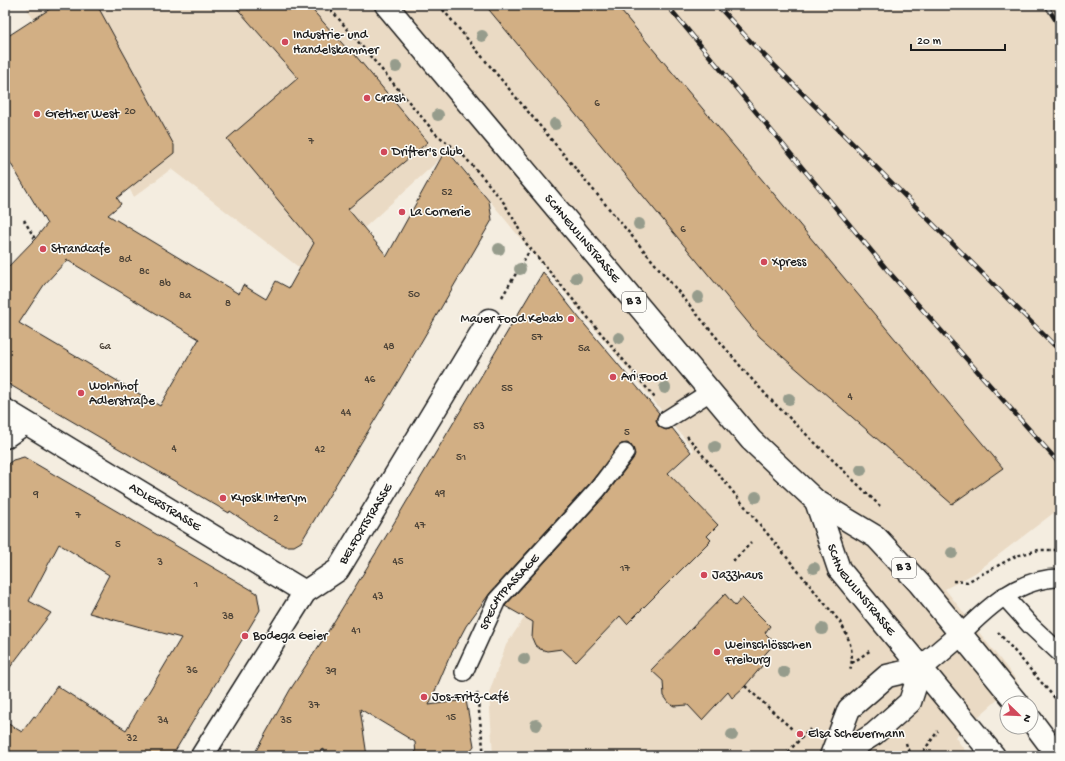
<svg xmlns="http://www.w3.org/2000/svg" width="1065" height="761" font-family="'Gochi Hand',sans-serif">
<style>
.built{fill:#eadac4}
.building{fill:#d2af84;stroke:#1c1c1c;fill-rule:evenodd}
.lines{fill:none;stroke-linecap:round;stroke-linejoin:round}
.lane-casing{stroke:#1c1c1c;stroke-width:20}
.street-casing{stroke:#1c1c1c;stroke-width:25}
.primary-casing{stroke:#1c1c1c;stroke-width:25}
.path{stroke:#1c1c1c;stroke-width:2.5;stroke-dasharray:3 3;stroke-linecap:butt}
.lane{stroke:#fdfcf7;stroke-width:17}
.street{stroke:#fdfcf7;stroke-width:22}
.primary{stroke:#fdfcf7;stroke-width:22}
.rail-casing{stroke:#1c1c1c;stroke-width:4.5}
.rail{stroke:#fdfcf7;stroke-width:3;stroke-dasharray:9;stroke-linecap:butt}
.tree{fill:#969c8c}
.poi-dot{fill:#d1495b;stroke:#fdfcf7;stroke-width:1.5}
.labels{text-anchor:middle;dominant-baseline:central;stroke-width:3;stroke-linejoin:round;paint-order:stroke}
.number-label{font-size:11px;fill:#4a4136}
.shield{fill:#fdfcf7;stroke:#605f5e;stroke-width:1}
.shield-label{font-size:12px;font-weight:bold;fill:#1c1c1c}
.poi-label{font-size:13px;fill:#1c1c1c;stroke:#fdfcf7;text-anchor:start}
.street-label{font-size:13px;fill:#1c1c1c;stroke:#fdfcf7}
</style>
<rect width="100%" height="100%" fill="#f4ede0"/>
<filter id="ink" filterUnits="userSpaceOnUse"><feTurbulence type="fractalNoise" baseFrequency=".025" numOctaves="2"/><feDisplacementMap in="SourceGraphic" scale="8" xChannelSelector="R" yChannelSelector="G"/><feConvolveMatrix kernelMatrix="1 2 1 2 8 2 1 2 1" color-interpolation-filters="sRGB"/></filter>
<g filter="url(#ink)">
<path class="built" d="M25 5H1060V508L975 573 945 589 1018 682 955 737 969 756H493L489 693 506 645 525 617 628 511 694 450 449 151 364 228 305 272 171 169 134 197Z"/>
<path class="building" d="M56 5H97L174 145V153L117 198 121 204 108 215 239 294 243 285 266 299 276 281 289 288 314 243 227 139 298 78 234 5H308L348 50 350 49 428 142 348 209 387 256 446 149 489 201 492 220 402 375 301 542 294 546H285L263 534 230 511 229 513 5 382V270L35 239 47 224 5 154V38ZM67 260 199 339 160 406 19 323 44 285Z
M485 5H616L1003 468 952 504 760 337Z
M543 272 580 319 659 413 656 420 658 426 666 430 672 428 691 452 668 473 718 525 707 536 711 540 627 624 620 616 576 662 562 649 547 651 540 649 535 645 532 638 533 622 505 606 605 496 633 459 635 454 631 445 627 443 621 444 590 483 490 593 466 626 449 658 429 705 466 700 474 746 466 756H416L415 742 360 709 367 756H332L322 749 318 756H253L290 690 324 638 388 533Z
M24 457 257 593 260 610 172 756H5V722L22 732 34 716 36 717 57 686 126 730 181 638 89 613 109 575 59 544 29 601 51 613 5 674V466L13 460Z
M725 594 735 606 742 598 770 626 765 633 775 643 758 662 762 666 745 686 732 698 728 692 702 720 688 705 674 706 669 703 664 696 663 681 651 670Z"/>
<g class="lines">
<defs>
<g id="lane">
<path d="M666 420 710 392"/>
<path d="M1004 596 1031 626 1060 653"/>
<path d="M961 634C988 607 1019 578 1060 578"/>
<path id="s1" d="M464 672 497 600 598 489 625 453"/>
</g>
<g id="street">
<path id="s2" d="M5 410 305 592"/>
<path d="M5 437 25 423"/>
<path id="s3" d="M202 756 305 592 338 570 489 320"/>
<path d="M831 756 849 709 887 676 921 668"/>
<path d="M839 756 874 734 910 702 921 668"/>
</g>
<g id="primary">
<path id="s4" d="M386 5 751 440 816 501 876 537 919 583 1017 703"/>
<path id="s5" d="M816 501 839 569 994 756"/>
<path d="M921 668 961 634"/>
<path d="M1031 720 1058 756"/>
</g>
</defs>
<use href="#lane" class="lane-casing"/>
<use href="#street" class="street-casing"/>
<use href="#primary" class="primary-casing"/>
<path class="path" d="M327 5 436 134 462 154 486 181 504 203 516 223 525 242 655 398
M439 5 747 374 771 400 880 506
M24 220 35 239
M502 297 530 250
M687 436 840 622C849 638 855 651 850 671
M733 561 751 543
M953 581 967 582 1016 556 1039 550H1060
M998 632 1060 704
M852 663 871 650
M745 686 792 729
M477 693 484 756
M906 743 910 756
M784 756 810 729
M920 756 938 731"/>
<use href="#lane" class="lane"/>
<use href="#street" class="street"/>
<use href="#primary" class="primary"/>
<defs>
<path id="rail" d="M667 5 889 272 1060 464
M717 5 753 44 1060 351
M1046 5 1060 27"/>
</defs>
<use href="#rail" class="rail-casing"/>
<use href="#rail" class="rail"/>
</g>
<g class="tree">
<circle cx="482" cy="36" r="6"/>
<circle cx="396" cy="67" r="6"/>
<circle cx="438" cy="115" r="6"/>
<circle cx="555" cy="124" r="6"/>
<circle cx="639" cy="224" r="6"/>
<circle cx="499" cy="249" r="6"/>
<circle cx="520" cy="269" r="6"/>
<circle cx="576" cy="278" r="6"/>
<circle cx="698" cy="297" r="6"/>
<circle cx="619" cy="338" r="6"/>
<circle cx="665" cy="388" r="6"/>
<circle cx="789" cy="399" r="6"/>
<circle cx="715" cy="447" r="6"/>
<circle cx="861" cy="470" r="6"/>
<circle cx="756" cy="497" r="6"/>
<circle cx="952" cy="553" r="6"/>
<circle cx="814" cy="568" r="6"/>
<circle cx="822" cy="629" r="6"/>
<circle cx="524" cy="659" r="6"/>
<circle cx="784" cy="672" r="6"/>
<circle cx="536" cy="725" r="6"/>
<circle cx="732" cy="735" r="6"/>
</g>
</g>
<g class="poi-dot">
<circle cx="285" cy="42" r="4"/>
<circle cx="367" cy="98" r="4"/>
<circle cx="37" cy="114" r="4"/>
<circle cx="384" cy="152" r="4"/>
<circle cx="402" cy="212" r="4"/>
<circle cx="43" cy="249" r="4"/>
<circle cx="764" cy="262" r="4"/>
<circle cx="571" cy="319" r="4"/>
<circle cx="613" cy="377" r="4"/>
<circle cx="81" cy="393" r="4"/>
<circle cx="223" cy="498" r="4"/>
<circle cx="704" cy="575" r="4"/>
<circle cx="245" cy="636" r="4"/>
<circle cx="717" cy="652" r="4"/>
<circle cx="424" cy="697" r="4"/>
<circle cx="800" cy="734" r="4"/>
</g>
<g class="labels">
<g class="number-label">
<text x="597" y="104">6</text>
<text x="130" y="112">20</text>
<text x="311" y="142">7</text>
<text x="447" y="193">52</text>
<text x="683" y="230">6</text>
<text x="125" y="260">8d</text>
<text x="144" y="272">8c</text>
<text x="165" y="284">8b</text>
<text x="414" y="295">50</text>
<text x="185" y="296">8a</text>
<text x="228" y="304">8</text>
<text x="537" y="338">57</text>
<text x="105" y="347">6a</text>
<text x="389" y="347">48</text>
<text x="584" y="349">5a</text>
<text x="370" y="380">46</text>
<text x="507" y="389">55</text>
<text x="850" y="397">4</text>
<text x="346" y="413">44</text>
<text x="479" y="427">53</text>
<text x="627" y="433">5</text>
<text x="174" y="449">4</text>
<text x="320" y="450">42</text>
<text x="461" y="458">51</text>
<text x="440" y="494">49</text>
<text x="36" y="495">9</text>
<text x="78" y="516">7</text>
<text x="276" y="519">2</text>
<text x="420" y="526">47</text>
<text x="118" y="545">5</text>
<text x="398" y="562">45</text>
<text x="160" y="563">3</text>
<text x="625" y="569">17</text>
<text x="196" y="585">1</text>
<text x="378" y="597">43</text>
<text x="228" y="617">38</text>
<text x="356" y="631">41</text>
<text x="192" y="671">36</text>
<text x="331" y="672">39</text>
<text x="314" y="706">37</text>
<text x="451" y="718">15</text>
<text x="163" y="721">34</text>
<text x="286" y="721">35</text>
<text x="132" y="739">32</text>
</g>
<g class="shield">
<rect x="622" y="292" width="24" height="20" rx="3"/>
<rect x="892" y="558" width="24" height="20" rx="3"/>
</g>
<g class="shield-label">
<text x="634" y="302">B 3</text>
<text x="904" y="568">B 3</text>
</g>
<g class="poi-label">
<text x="293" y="35">Industrie- und<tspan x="293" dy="15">Handelskammer</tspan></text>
<text x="375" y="98">Crash</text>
<text x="45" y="114">Grether West</text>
<text x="392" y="152">Drifter's Club</text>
<text x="410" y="212">La Cornerie</text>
<text x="51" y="249">Strandcafe</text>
<text x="772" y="262">Xpress</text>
<text x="563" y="319" text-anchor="end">Mauer Food Kebab</text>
<text x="621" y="377">Ari Food</text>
<text x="89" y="386">Wohnhof<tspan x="89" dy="15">Adlerstraße</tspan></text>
<text x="231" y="498">Kyosk Interym</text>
<text x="712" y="575">Jazzhaus</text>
<text x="253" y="636">Bodega Geier</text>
<text x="725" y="645">Weinschlösschen<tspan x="725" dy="15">Freiburg</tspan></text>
<text x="432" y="697">Jos-Fritz-Café</text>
<text x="808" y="734">Elsa Scheuermann</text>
</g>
<g class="street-label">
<text stroke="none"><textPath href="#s4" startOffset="305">SCHNEWLINSTRASSE</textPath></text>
<text stroke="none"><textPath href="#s2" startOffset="187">ADLERSTRASSE</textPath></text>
<text stroke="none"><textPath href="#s3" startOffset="287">BELFORTSTRASSE</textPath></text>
<text stroke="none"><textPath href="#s5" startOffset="101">SCHNEWLINSTRASSE</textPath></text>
<text stroke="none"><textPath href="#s1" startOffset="93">SPECHTPASSAGE</textPath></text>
</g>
</g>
<rect width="1065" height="761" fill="none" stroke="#fdfcf7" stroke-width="20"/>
<rect x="10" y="10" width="1045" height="741" fill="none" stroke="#1c1c1c" stroke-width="1.5" filter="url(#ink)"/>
<g transform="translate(1019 715) rotate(113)"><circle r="19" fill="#fdfcf7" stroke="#a3a29f"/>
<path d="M0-3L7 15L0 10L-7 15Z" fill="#d1495b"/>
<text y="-6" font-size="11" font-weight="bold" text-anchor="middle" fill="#1c1c1c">N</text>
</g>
<path d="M911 44v6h94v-6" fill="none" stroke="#1c1c1c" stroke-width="2"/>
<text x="917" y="44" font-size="12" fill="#1c1c1c" stroke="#fdfcf7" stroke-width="3" paint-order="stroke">20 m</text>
</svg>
